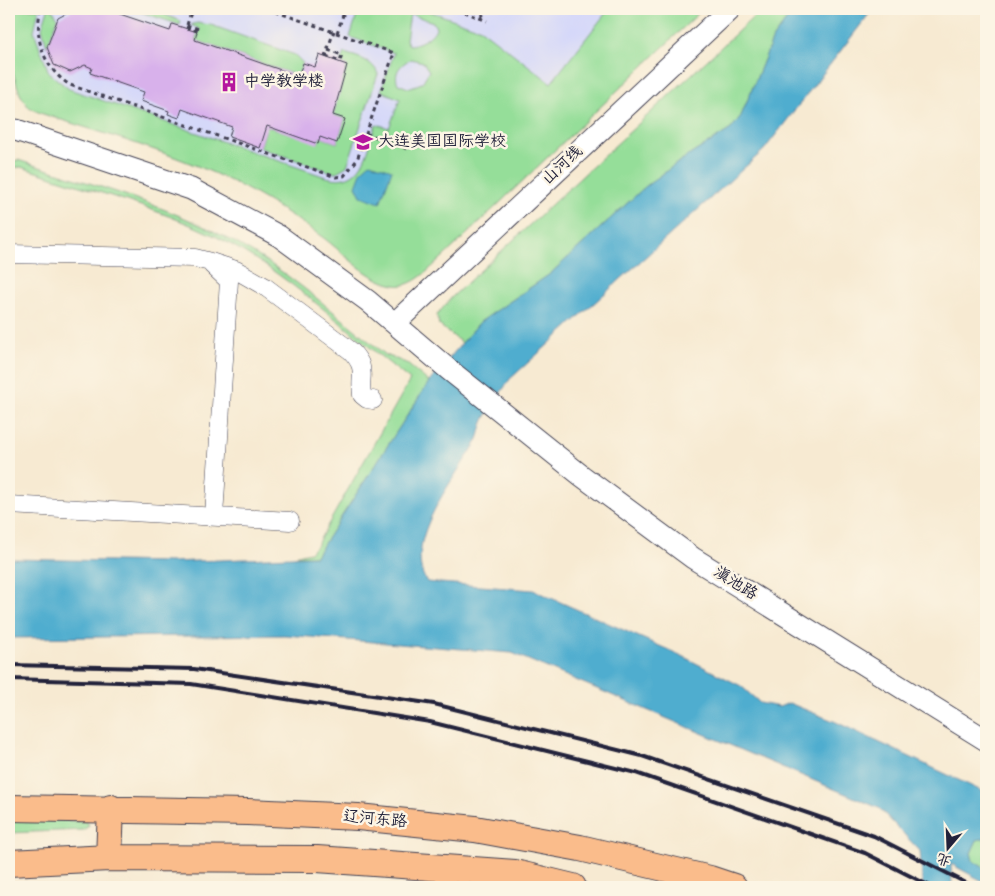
<svg xmlns="http://www.w3.org/2000/svg" width="995" height="896" font-family="Dekko,'LXGW WenKai TC',sans-serif">
<style>
.built{fill:#d5d8f9}
.green{fill:#95de99;stroke:#5c806a;fill-rule:evenodd}
.water{fill:#50adcf;stroke:#396885}
.building{fill:#d8b1eb}
.lines{fill:none;stroke-linecap:round;stroke-linejoin:round}
.minor-casing{stroke:#424052;stroke-width:19}
.tertiary-casing{stroke:#424052;stroke-width:23}
.primary-casing{stroke:#424052;stroke-width:28}
.path{stroke:#424052;stroke-width:3;stroke-dasharray:4 4;stroke-linecap:butt}
.minor{stroke:#fff;stroke-width:18}
.tertiary{stroke:#fff;stroke-width:21}
.primary{stroke:#fabc8b;stroke-width:26}
.rail{stroke:#22223b;stroke-width:4}
.labels{text-anchor:middle;dominant-baseline:central;stroke-width:5;stroke-linejoin:round;paint-order:stroke}
.poi-label{font-size:16px;fill:#22223b;stroke:#fcf5e5;text-anchor:start}
.street-label{font-size:16px;fill:#22223b;stroke:#fcf5e5}
</style>
<rect width="100%" height="100%" fill="#fcf5e5"/>
<filter id="ink" filterUnits="userSpaceOnUse"><feTurbulence type="fractalNoise" baseFrequency=".02" numOctaves="2"/><feDisplacementMap in="SourceGraphic" scale="10" xChannelSelector="R" yChannelSelector="G"/><feConvolveMatrix kernelMatrix="1 2 1 2 8 2 1 2 1" color-interpolation-filters="sRGB"/></filter>
<filter id="wash" filterUnits="userSpaceOnUse"><feTurbulence type="fractalNoise" baseFrequency=".0096" numOctaves="4" result="noise"/><feDisplacementMap in="SourceGraphic" scale="20" xChannelSelector="R" yChannelSelector="G"/><feGaussianBlur stdDeviation="1.12" result="paint"/><feColorMatrix in="noise" values="0 0 0 0 0 0 0 0 0 0 0 0 0 0 0 0 0 1.4 0 .05"/><feComposite in="paint" operator="in"/></filter>
<g filter="url(#wash)">
<rect width="100%" height="100%" fill="#f7ead2"/>
<path class="built" d="M29 9H625L421 216 48 88Z"/>
<path class="green" d="M9 9H39L34 31 49 73 69 89 326 177C364 187 367 151 376 124L389 128 400 99 381 91 394 53 350 37 359 9H423L481 29 551 83 609 9H703L444 256C431 267 413 289 394 285 367 279 346 255 325 239 302 222 277 206 252 192 187 156 113 137 43 114L29 108 20 94 9 60ZM410 14 433 22 436 28C433 37 418 45 409 45L406 40ZM411 59 423 62 429 71 422 83 408 88 398 84C393 72 401 64 411 59Z
M48 9H52L58 18 47 47 42 28Z
M132 9H161L165 15 181 21 180 25Z
M762 9H795L773 38 741 116 731 129 680 161 645 187 550 274 480 322 462 343 439 325 437 315 452 297Z
M197 23 211 25 295 55 303 63 298 76 195 40 200 29 191 25Z
M344 53C357 57 373 60 378 74L347 166 335 173 260 148 267 126 318 143 320 137 337 143 345 119 333 115 347 65 340 63Z
M18 160C97 186 178 208 250 251 299 280 342 320 386 355L406 363 429 382 316 556H294L310 552 316 546 410 380C349 332 284 270 215 236 157 208 94 191 33 171L21 167 9 168V162Z
M9 819 87 821 89 826 83 830 9 833Z
M985 837 986 838V869L973 861 971 853 977 840Z"/>
<path class="water" d="M795 9H873L764 150 510 379C501 393 488 409 482 425 480 431 480 436 476 443 456 476 401 543 427 582L533 590 680 655 741 686 760 703 779 707 789 703 836 722 986 793V838L977 840 971 853 973 861 986 869V883L951 864 952 887H923L920 851 879 808 512 653 285 635 9 638V559L172 562 316 556 429 382 480 322 550 274 645 187 680 161 731 129 741 116 773 38Z
M370 163 392 170 380 203 361 196 356 186 362 170Z"/>
<g id="blocks">
<path class="building" d="M75 9H105L170 31 172 24 197 32 195 40 298 76 303 63 315 67 319 55 347 65 333 115 345 119 337 143 320 137 318 144 267 126 260 148 229 137 232 127 182 109 179 118 168 114 169 111 141 101 144 92 90 73 92 68 85 65 70 72 54 65 47 47 58 18Z"/>
</g>
</g>
<g filter="url(#ink)">
<use href="#blocks" fill-opacity="0" stroke="#424052" stroke-width="1"/>
<g class="lines">
<defs>
<path id="minor" d="M9 254 195 258 214 263 236 270 264 286 351 351C368 369 359 374 362 395L367 399 373 400
M212 265 229 281 214 516
M9 505 290 521"/>
<path id="tertiary" d="M16 130 191 189 279 236 368 301 448 369 582 476 693 558 986 740
M395 323 730 9"/>
<path id="primary" d="M9 808 248 812 358 817 475 829 580 848 710 879 734 887
M109 858 111 808
M9 863 109 858 317 859 515 873 573 887"/>
</defs>
<use href="#minor" class="minor-casing"/>
<use href="#tertiary" class="tertiary-casing"/>
<use href="#primary" class="primary-casing"/>
<path class="path" d="M41 9C33 38 44 69 70 85L336 177 344 176 357 160 394 53 268 9
M66 9 68 12
M457 9 487 21
M481 17 488 9
M187 25 192 9
M186 27 198 31 199 29 187 25
M337 33 345 9
M326 56 340 61 342 55 328 50
M325 57 334 31
M9 102 15 110
M366 133 410 150"/>
<use href="#minor" class="minor"/>
<use href="#tertiary" class="tertiary"/>
<use href="#primary" class="primary"/>
<path class="rail" d="M9 665 194 669 434 704 642 756 874 836 974 887
M9 679 191 684 430 722 636 773 865 853 932 887"/>
</g>
</g>
<defs>
<symbol id="building-bare" viewBox="-9 -9 18 18"><path d="M-4-6H4V6H1V3H-1V6H-4ZM-2.5-4.3h1.7v1.8h-1.7ZM.8-4.3h1.7v1.8H.8ZM-2.5-1h1.7V.8h-1.7ZM.8-1h1.7V.8H.8Z" fill="#b5179e" stroke="#fcf5e5" stroke-width="2.5" paint-order="stroke"/></symbol>
<symbol id="school-bare" viewBox="-9 -9 18 18"><path d="M0-5L7-2L0 1L-7-2ZM-4 1L0 2.5L4 1V4Q0 6-4 4Z" fill="#b5179e" stroke="#fcf5e5" stroke-width="2.5" paint-order="stroke"/></symbol>
</defs>
<g fill-rule="evenodd">
<use href="#building-bare" x="215" y="68" width="28" height="28"/>
<use href="#school-bare" x="349" y="128" width="28" height="28"/>
</g>
<g class="labels">
<g class="poi-label">
<text x="244" y="82">中学教学楼</text>
<text x="378" y="142">大连美国国际学校</text>
</g>
<g class="street-label">
<text transform="translate(563 166) rotate(-43)">山河线</text>
<text transform="translate(735 584) rotate(32)">滇池路</text>
<text transform="translate(375 820) rotate(5)">辽河东路</text>
</g>
</g>
<rect width="995" height="896" fill="none" stroke="#fcf5e5" stroke-width="30"/>
<g transform="translate(948 848) rotate(199)" stroke="#fcf5e5" stroke-width="4" paint-order="stroke">
<path d="M0-4L9 19L0 12L-9 19Z" fill="#22223b"/>
<text y="-8" font-size="14" font-weight="bold" text-anchor="middle" fill="#22223b">北</text>
</g>
</svg>
